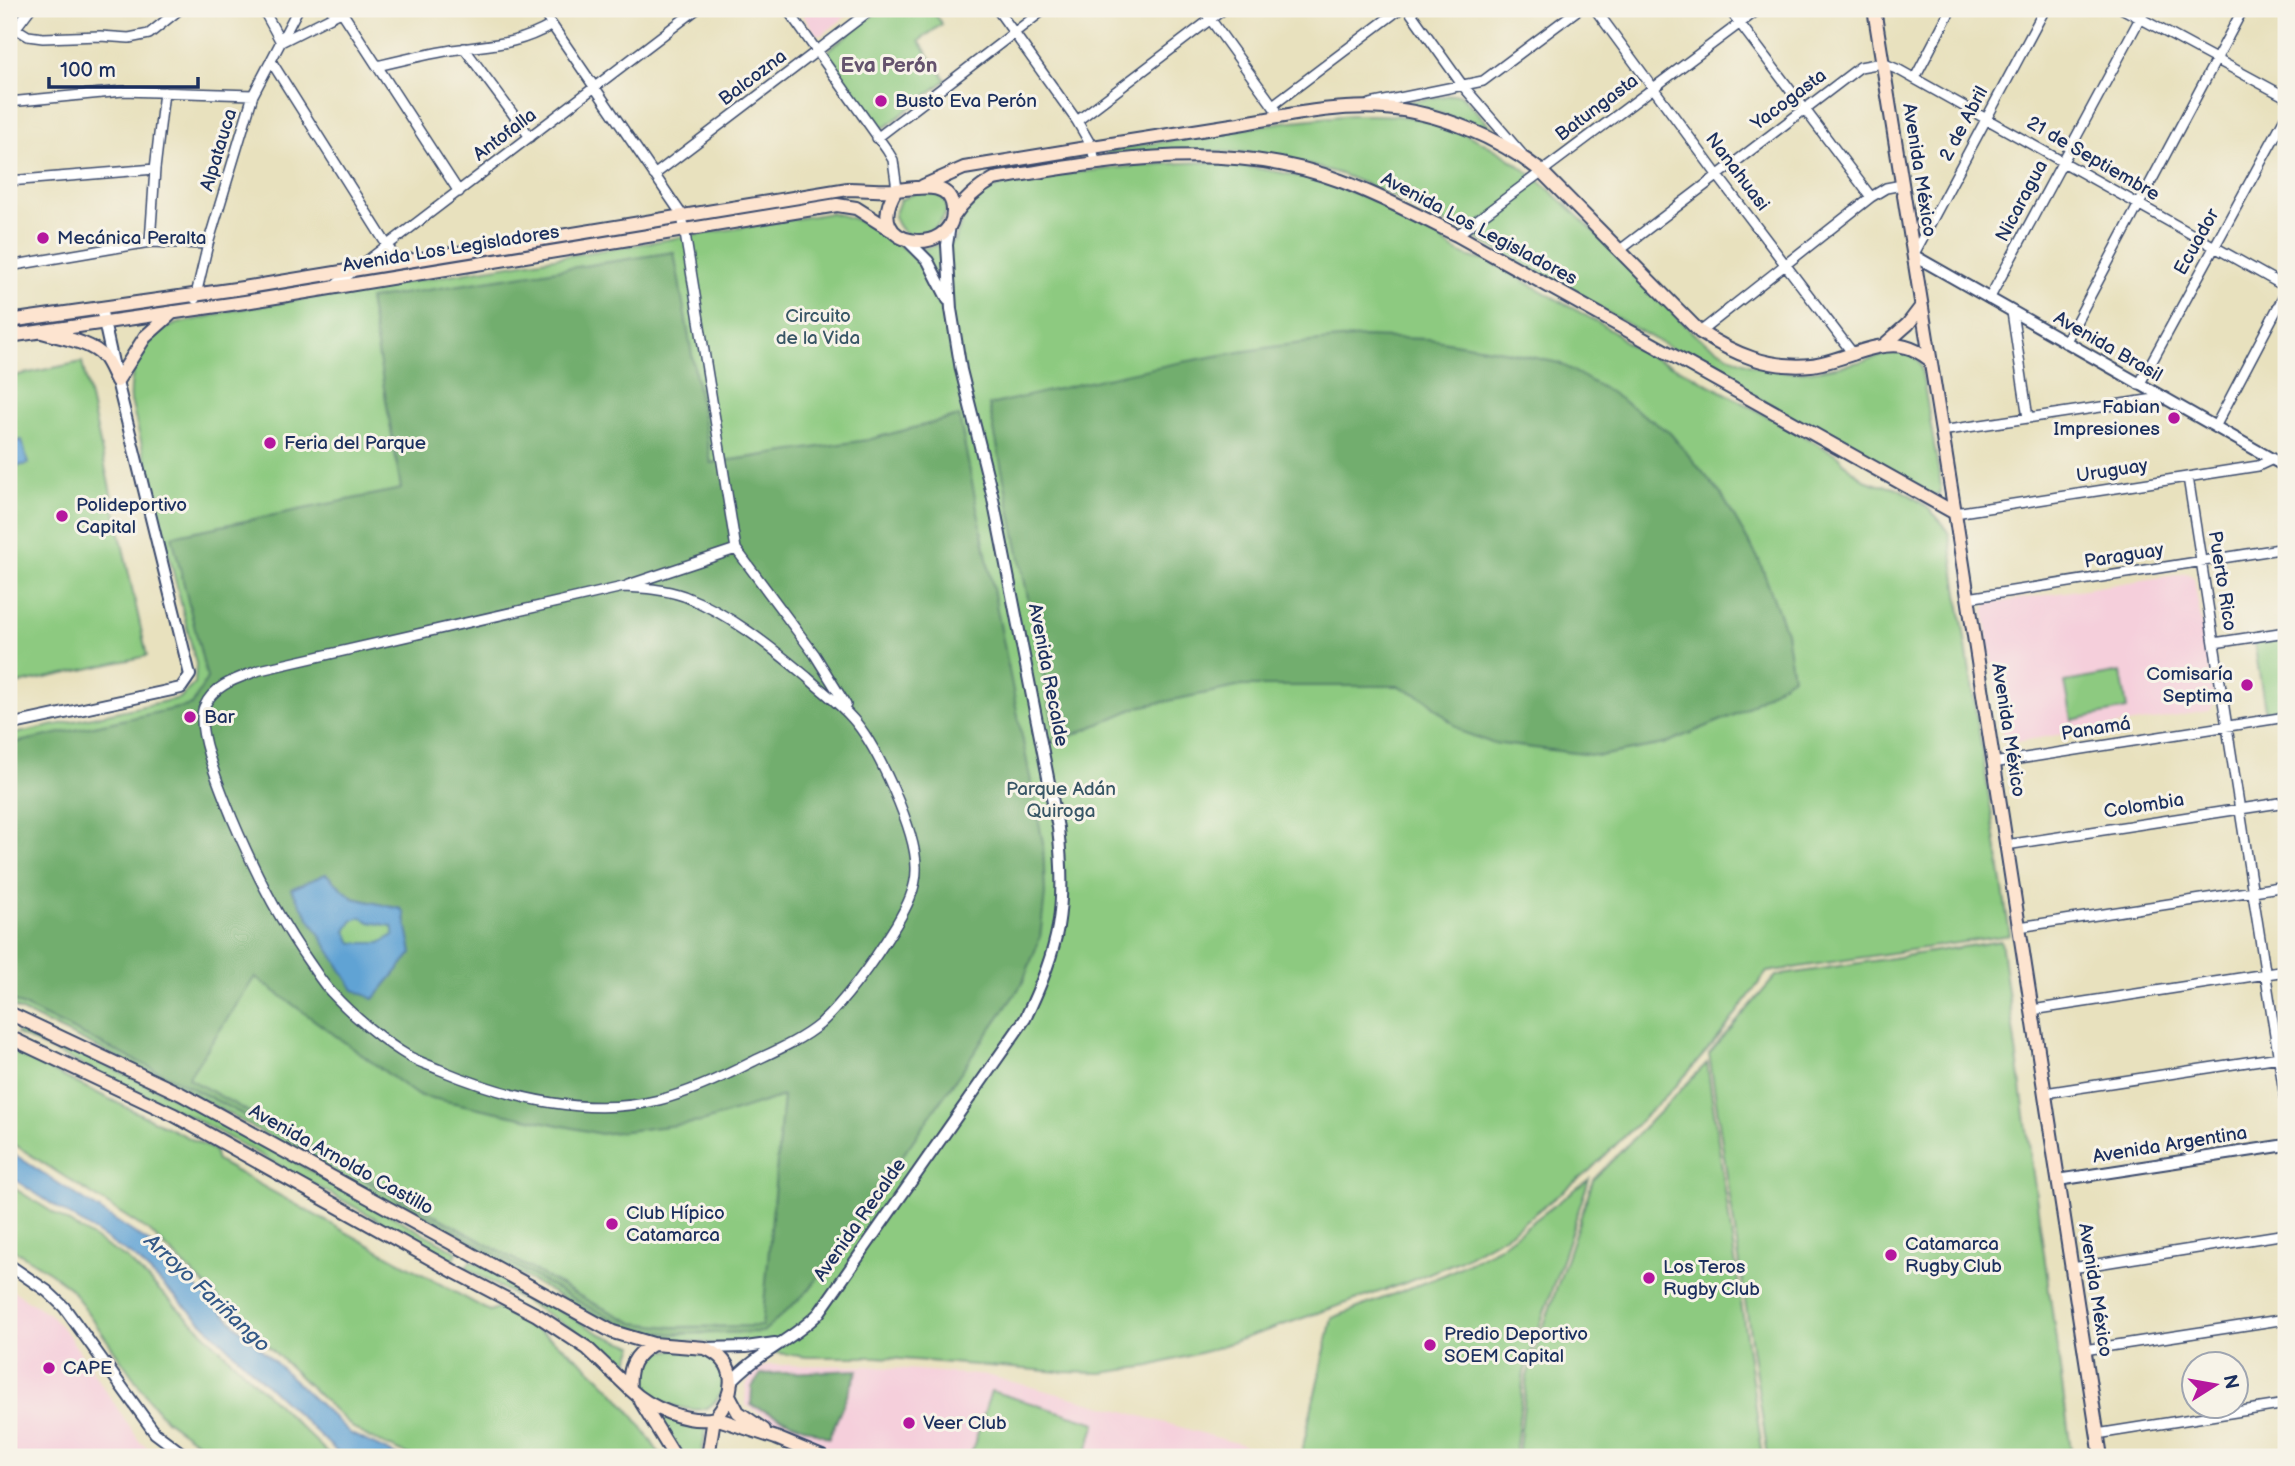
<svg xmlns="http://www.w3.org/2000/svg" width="2295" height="1466" font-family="'Balsamiq Sans',sans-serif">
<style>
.built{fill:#f5cfdb}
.green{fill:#8dca80;stroke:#547c6f;stroke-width:2}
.forest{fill:#72ae6e;stroke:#466e66;stroke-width:2;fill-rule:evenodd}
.water{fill:#60a3d4;stroke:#3e6999;stroke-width:2;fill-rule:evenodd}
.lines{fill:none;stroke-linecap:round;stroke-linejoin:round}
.minor-casing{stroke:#3a4a6c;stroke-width:12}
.tertiary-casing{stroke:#3a4a6c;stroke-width:14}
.secondary-casing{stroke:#3a4a6c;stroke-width:16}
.minor{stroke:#fff;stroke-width:9}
.tertiary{stroke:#fff;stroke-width:10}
.secondary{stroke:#fde4d0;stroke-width:12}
.poi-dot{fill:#b5179e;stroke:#f7f3e8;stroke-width:2.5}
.labels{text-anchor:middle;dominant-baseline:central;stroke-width:6;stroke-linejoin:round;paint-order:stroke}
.street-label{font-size:19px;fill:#1b2f5e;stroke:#f7f3e8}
.poi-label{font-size:19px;fill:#1b2f5e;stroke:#f7f3e8;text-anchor:start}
.park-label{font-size:19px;fill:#385666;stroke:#f7f3e8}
.neighbourhood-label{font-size:21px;font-weight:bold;fill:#65536e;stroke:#f7f3e8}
.water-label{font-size:21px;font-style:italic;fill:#335887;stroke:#f7f3e8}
</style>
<rect width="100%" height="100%" fill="#f7f3e8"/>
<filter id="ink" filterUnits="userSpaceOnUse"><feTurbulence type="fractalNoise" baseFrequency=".0143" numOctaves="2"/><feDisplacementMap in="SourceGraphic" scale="14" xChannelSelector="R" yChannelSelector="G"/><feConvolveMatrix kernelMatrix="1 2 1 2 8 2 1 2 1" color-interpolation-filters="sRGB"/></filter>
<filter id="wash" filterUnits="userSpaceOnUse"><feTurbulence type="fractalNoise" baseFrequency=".00686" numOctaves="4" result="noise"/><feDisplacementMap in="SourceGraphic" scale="28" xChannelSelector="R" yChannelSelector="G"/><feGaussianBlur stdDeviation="1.57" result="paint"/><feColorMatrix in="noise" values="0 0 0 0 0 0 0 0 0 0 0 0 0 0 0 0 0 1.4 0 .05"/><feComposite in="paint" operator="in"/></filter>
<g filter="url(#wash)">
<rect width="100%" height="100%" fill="#e8e1be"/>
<path class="built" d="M799 9H856L822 35 816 34Z
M2188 573 2194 578 2215 703 2209 711 2009 743 2003 738 1984 611 1987 604Z
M9 1288 49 1314 67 1333 140 1442 161 1457H9Z
M769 1365 868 1366 990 1376 1127 1412 1286 1457H836L745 1405 746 1386 753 1373Z"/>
<path class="green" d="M881 9H931L942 24 919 41 946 80 887 126 882 128 874 123 831 62 828 52 832 47Z
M1457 94 1461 95 1504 140 1441 113 1399 103Z
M1351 115C1371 115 1391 114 1410 117 1494 132 1548 186 1605 243 1635 274 1665 305 1695 335 1725 355 1754 371 1790 372 1813 372 1837 367 1859 362 1873 359 1887 352 1901 352 1911 352 1918 358 1921 367L1941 486 1939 494 1930 495 1479 240 1385 192 1341 174 1294 161 1253 153 1167 150 1106 154V151L1283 122Z
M1205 162C1258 167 1307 175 1357 194 1380 203 1414 215 1434 230 1439 233 1440 239 1444 242 1455 252 1473 260 1487 260L1615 332C1635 355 1668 362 1693 376 1742 402 1791 429 1839 456 1847 468 1864 482 1879 485 1885 486 1890 485 1895 487 1918 498 1937 512 1949 534L2010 935 1767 972 1718 1038 1676 1086 1589 1171 1511 1232 1459 1261 1405 1283 1207 1351 1150 1366 1102 1373 1060 1372 877 1357H807L633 1333 590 1313 182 1088 9 1005V735L180 698 195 683 196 664 131 401C128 367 145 333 180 323 196 319 212 317 228 311L831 213C865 219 881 232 908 252L955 241C960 224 966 206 981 195 999 184 1023 181 1044 178 1098 168 1150 164 1205 162Z
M917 192C987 191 911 271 894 216L900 200Z
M82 362 147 656 9 686V377Z
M2286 637V711L2266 715 2254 642Z
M2121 672 2127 709 2072 720 2065 682Z
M2001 941 2072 1457H1768L1709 1054 1776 976Z
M21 1025 199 1109 457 1252 453 1261 193 1118 17 1034Z
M9 1050 214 1150 217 1161 489 1311 500 1308C571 1346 620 1387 661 1457H414L370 1438 352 1427 150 1232 9 1141Z
M1707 1063 1763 1457H1518L1527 1376 1593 1180Z
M1589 1179 1524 1373 1515 1457 1301 1456 1332 1318 1446 1274 1498 1248Z
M9 1185 127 1259 332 1457H217L166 1420 152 1404 71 1289 51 1273 9 1247Z
M471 1260 601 1334 634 1346 624 1371 622 1372 573 1329 466 1268Z
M654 1351C669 1350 694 1349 708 1355 729 1365 728 1396 708 1407 694 1415 654 1402 643 1391 630 1377 640 1358 654 1351Z
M991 1391 1096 1423 1085 1457H970Z
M657 1413 691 1425 707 1426 701 1457H683Z"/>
<path class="forest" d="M674 252 711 463 867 440 959 416 1043 843 1045 894 1040 938 1022 984 809 1290 763 1332 671 1334 634 1329 588 1307 312 1151 184 1084 9 999V744L192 705 207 678 172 536 401 489 369 299ZM326 874 353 898 401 909 404 913 412 953 374 999 291 889ZM255 977 417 1095 601 1134 702 1122 783 1096 762 1326 672 1327 634 1323 591 1302 188 1078Z
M1364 337 1429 339 1504 351 1559 363 1610 392 1670 433 1721 494 1759 560 1786 632 1793 677 1739 713 1664 744 1600 756 1492 743 1462 732 1426 699 1399 686H1242L1138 707 1057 742 989 405C1112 376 1237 346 1364 337Z
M858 1370 829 1438 751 1405 752 1387 761 1374Z"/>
<path class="water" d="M22 440 28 464 9 468V443Z
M326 874 353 898 401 909 404 912 412 953 374 999 354 990 291 889ZM361 917 370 922 392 926 394 935 380 943H352L346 931 353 920Z
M9 1151 148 1242 351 1434 400 1457H345L336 1451 135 1258 9 1176Z"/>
</g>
<g filter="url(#ink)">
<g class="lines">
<defs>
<path id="minor" d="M263 9 281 42 345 10
M541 9 682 215 736 549 815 655 846 705
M787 9 887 150 893 160 897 189
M997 9 1077 121 1092 147 1095 162
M1203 9 1276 110
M1408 9 1463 86 1521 153
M1595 9 1718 176 1854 355
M1729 9 1871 197
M2123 9 2286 97
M342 12 459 192
M15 28 28 36 43 38 100 36 129 38 149 34 180 9
M9 37 30 9
M464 48 530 137
M271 61 397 261
M377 66C402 60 427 54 452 50 492 44 515 46 552 25
M1915 78 1951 9
M9 102 123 91 253 95
M1370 104 1483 81 1579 9
M1273 105 1400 9
M1077 121 1224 9
M877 138 1045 9
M654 175 872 9
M9 181 155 169
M1457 235 1759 9
M150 242 155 169 164 92
M1620 250 1860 67 1882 63 1899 70 2286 287
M1914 254 2045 9
M9 266 150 242 208 244
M334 286 697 9
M195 299 208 244 253 95 298 9
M1989 299 2145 9
M2012 312 2028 418
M1700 332 1871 197 1886 188 1902 185
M2065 343 2243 9
M2139 385 2286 116
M2215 427 2286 292
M1941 431 2161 398
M2188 477 2286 1105
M1955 513 2258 466 2273 459
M628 585 736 549
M623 587C644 588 664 589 684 596 730 614 770 646 807 677 822 691 839 703 853 719 877 746 916 831 916 867 917 888 906 908 896 925 875 959 849 997 820 1024 801 1040 775 1051 752 1062 723 1077 691 1092 659 1100 586 1118 505 1097 438 1069 429 1065 419 1062 410 1057 384 1042 352 1015 332 993 323 984 316 972 309 962 277 917 253 868 232 818 223 795 194 729 204 707 214 684 239 678 260 670Z
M1968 598 2286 548
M2214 643 2286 632
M1993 763 2286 717
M2006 845 2286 802
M2019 927 2286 886
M2032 1010 2286 971
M2045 1093 2286 1056
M2072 1268 2286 1234
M2084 1350 2286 1319
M2097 1434 2286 1404"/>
<path id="tertiary" d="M907 240 928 261 948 300
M1913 255 2286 467
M9 725 181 688 190 675 117 381 101 308
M2058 1180 2286 1145
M9 1265 47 1291 64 1307 155 1433 187 1457
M705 1348 746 1347 775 1343
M731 1382C757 1353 793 1340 819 1313L1025 1019C1060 947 1067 908 1058 828L992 494 961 370 951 309 947 245 950 225"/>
<path id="secondary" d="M1874 9 1955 513 2101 1457
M923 186 964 168C1053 153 1143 139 1232 125 1282 117 1334 104 1385 108 1439 112 1499 138 1541 171L1700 332C1734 354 1769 369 1811 365 1840 362 1878 339 1906 347 1915 349 1922 354 1929 359
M953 217C964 200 976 189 994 179 1109 160 1229 138 1341 181 1381 196 1419 216 1457 235L1955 513
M9 321 243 288 848 189C864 189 881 191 897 190 916 188 953 179 953 211 954 257 859 250 896 190
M42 332C61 338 90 341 104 357 109 363 113 374 117 381L145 337 173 312
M9 336 245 302 837 205 856 208 891 230
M1883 346 1908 324 1921 307
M9 1013 181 1094 613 1332 653 1344 705 1348C739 1362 736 1393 715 1418 688 1424 649 1408 630 1389 628 1367 634 1355 653 1344
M9 1037 174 1115 455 1272 537 1315 587 1348 630 1389
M729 1395 738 1412 764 1430
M640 1400 675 1457
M715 1418 776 1438 822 1457
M708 1457 714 1418"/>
</defs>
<use href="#minor" class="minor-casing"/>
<use href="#tertiary" class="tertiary-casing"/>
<use href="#secondary" class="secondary-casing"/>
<use href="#minor" class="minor"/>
<use href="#tertiary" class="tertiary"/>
<use href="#secondary" class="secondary"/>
</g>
</g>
<g class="poi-dot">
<circle cx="881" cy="101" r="7"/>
<circle cx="43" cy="238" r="7"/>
<circle cx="2174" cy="418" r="7"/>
<circle cx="270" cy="443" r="7"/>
<circle cx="62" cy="516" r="7"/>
<circle cx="2247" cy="685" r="7"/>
<circle cx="190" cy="717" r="7"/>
<circle cx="612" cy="1224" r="7"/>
<circle cx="1891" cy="1255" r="7"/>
<circle cx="1649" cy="1278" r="7"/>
<circle cx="1430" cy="1345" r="7"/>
<circle cx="49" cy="1368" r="7"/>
<circle cx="909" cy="1423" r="7"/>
</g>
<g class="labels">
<g class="street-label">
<text transform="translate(753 78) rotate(-37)">Balcozna</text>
<text transform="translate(1789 100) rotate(-37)">Yacogasta</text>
<text transform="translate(1597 108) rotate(-37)">Batungasta</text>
<text transform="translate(1964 124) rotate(-62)">2 de Abril</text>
<text transform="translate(505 135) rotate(-37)">Antofalla</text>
<text transform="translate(219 150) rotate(-73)">Alpatauca</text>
<text transform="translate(2093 159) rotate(30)">21 de Septiembre</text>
<text transform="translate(1919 170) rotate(81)">Avenida México</text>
<text transform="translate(1737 172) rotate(53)">Nanahuasi</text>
<text transform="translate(2022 201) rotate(-62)">Nicaragua</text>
<text transform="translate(1479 229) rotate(28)">Avenida Los Legisladores</text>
<text transform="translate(2197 242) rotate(-61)">Ecuador</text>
<text transform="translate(451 249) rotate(-9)">Avenida Los Legisladores</text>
<text transform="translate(2108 347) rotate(30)">Avenida Brasil</text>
<text transform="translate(2112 471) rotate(-9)">Uruguay</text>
<text transform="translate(2124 556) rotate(-9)">Paraguay</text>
<text transform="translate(2222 581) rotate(81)">Puerto Rico</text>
<text transform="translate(1048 675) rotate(79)">Avenida Recalde</text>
<text transform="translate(2096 729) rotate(-9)">Panamá</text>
<text transform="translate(2008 730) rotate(81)">Avenida México</text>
<text transform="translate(2144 806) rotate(-9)">Colombia</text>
<text transform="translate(2170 1145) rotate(-9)">Avenida Argentina</text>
<text transform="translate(341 1160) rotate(29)">Avenida Arnoldo Castillo</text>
<text transform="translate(860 1220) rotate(-55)">Avenida Recalde</text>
<text transform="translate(2095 1290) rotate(81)">Avenida México</text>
</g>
<g class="poi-label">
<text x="895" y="101">Busto Eva Perón</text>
<text x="57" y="238">Mecánica Peralta</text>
<text x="2160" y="407" text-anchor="end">Fabian<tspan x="2160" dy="22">Impresiones</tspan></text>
<text x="284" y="443">Feria del Parque</text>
<text x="76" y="505">Polideportivo<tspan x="76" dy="22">Capital</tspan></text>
<text x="2233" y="674" text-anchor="end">Comisaría<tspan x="2233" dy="22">Septima</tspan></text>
<text x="204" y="717">Bar</text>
<text x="626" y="1213">Club Hípico<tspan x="626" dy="22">Catamarca</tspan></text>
<text x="1905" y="1244">Catamarca<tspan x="1905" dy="22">Rugby Club</tspan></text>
<text x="1663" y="1267">Los Teros<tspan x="1663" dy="22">Rugby Club</tspan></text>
<text x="1444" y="1334">Predio Deportivo<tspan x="1444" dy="22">SOEM Capital</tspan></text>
<text x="63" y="1368">CAPE</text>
<text x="923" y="1423">Veer Club</text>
</g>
<g class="park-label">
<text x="818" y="316">Circuito<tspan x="818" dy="22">de la Vida</tspan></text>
<text x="1061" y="789">Parque Adán<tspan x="1061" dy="22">Quiroga</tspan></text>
</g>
<g class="neighbourhood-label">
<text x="889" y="65">Eva Perón</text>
</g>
<g class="water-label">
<text transform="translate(207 1293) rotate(43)">Arroyo Fariñango</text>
</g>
</g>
<rect width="2295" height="1466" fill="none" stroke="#f7f3e8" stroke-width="35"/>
<g transform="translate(2215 1385) rotate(79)"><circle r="33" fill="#f7f3e8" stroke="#9fa5b1" stroke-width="2"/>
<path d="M0-5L12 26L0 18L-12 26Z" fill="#b5179e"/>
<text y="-10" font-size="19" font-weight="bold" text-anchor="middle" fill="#1b2f5e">N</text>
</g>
<path d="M49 77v10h149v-10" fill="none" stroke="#1b2f5e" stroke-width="3.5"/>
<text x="60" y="77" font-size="21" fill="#1b2f5e" stroke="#f7f3e8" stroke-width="5" paint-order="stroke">100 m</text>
</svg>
